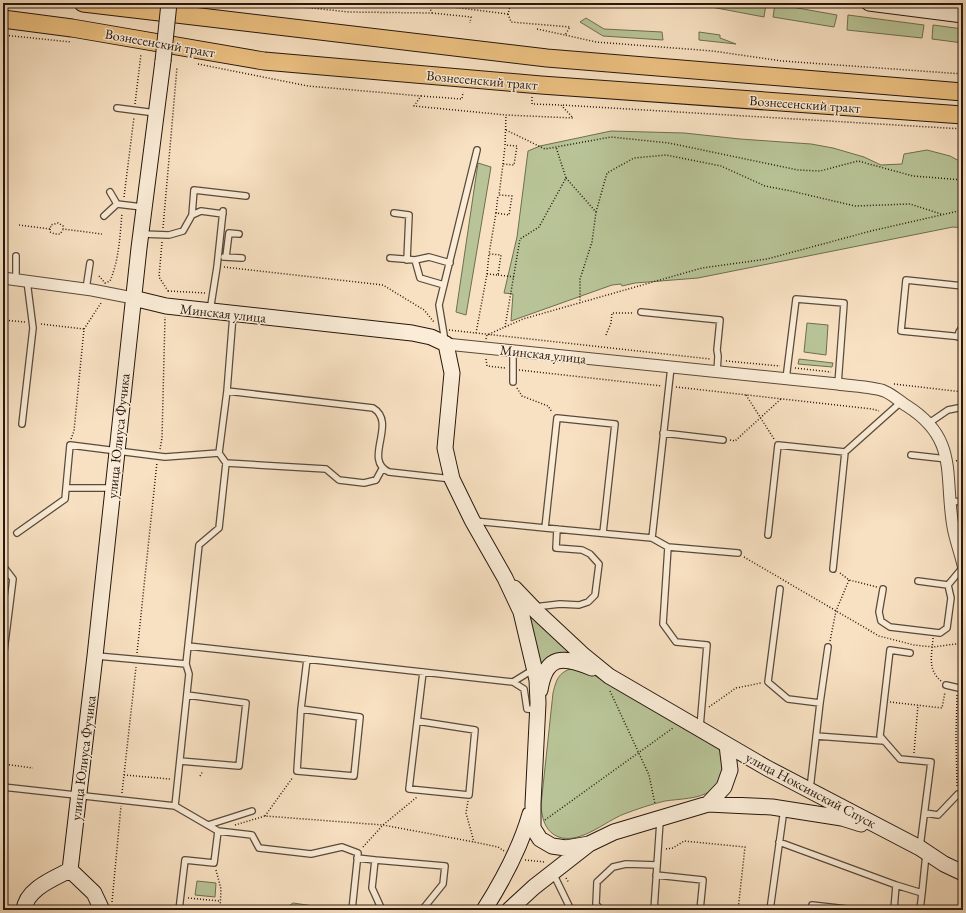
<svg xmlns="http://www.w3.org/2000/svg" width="966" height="913" font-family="'EB Garamond',serif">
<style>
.green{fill:#b8c497;stroke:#6f6e52}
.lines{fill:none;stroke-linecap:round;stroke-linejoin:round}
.lane-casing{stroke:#5a4a3b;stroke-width:8}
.street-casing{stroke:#5a4a3b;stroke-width:13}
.secondary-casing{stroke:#26170e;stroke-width:17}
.primary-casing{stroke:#26170e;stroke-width:19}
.path{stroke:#26170e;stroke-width:1.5;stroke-dasharray:1 2;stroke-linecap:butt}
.lane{stroke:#faecd7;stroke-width:5.5}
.street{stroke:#faecd7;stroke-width:11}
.secondary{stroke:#faecd7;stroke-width:15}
.primary{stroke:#ecc081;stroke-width:17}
.secondary-bridge-casing{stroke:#26170e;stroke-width:17;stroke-linecap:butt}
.secondary-bridge{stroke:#faecd7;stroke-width:15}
.labels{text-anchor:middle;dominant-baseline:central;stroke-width:3;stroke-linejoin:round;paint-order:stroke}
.street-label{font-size:14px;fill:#26170e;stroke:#faecd7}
</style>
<rect width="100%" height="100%" fill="#f8e1c2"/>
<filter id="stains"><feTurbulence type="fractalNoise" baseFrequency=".005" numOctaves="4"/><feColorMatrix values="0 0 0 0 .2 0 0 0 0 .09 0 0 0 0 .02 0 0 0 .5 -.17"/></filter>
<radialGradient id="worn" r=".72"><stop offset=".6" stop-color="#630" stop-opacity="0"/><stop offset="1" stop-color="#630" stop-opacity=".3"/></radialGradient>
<path class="green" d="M690 3H757L766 4 764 17Z
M775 4 837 15 834 27 773 17Z
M848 15 924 25 922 38 847 30Z
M586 18 604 29 662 32 663 40 603 36 580 22Z
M933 25 963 29V43L932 39Z
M699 32 720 35V38L736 44 699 40Z
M611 131 684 133 740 139 811 144 833 148 864 157 881 165 902 164 904 154 927 150 950 156 963 163V228L953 227 698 278 635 283 622 286 621 284 612 285 511 321 513 294 504 293 517 237 528 151 540 146Z
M478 163 491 167 466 315 456 312Z
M807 323 828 325 826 355 804 352Z
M799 359 833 363 832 367 798 364Z
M526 608 583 660 540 671 531 622Z
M576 667 583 669 718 746C722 751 725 756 725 762 726 771 717 786 710 791 700 799 678 799 665 801 652 804 637 809 624 814 606 821 583 842 562 838 546 834 542 820 541 805L553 693C557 677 559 672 576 667Z
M197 881 216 883 215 897 195 895Z
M293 903 328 908 330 910H292L289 908 290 905Z"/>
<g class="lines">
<defs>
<path id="lane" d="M117 108 156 113
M117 204 142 207
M394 213 409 215 407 260
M192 215 194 190 246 196
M104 216 117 204 110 192
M141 234 169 235 183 231 192 215 201 211 223 214
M16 256V280
M224 257 242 258
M226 257 229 233 239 234
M390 258 415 260
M444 285 420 278 415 260 429 257 450 263
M963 286 906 280 901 331 963 337
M86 289 90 263
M210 311 217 267 223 211
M641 312 720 320 717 350 718 356 717 372
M958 337 959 332 963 326
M445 341 439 305 477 150
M513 351V382
M786 379 796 299 844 303 838 384
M227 391 233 315
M929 423 948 410 963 407
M22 424 33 328 27 281
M663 433 723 440
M219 453 226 463 326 469 339 480 364 483 376 480 382 469
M911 455 947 459
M66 488 70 445 165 457 219 453 227 391 373 408C398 423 362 460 389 472L452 479
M950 501 963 502
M474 521 545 528 557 418 615 424 603 533
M545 528 652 538 668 547 738 553
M17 533 65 499 66 488H112
M768 535 778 445 845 452
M652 538 671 367
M3 546V545
M668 547 663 624 676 642 707 645 700 727
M3 566 13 579 3 659
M833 569 845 452 901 402
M948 585 963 567
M780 589 768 682 788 699 820 703
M883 589 879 612 881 621 890 627 940 633 947 628 951 598 948 585 918 581
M534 607 560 604 579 605 588 602 595 595 599 564 590 554 582 550 556 548 557 529
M188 646 513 682 524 689 527 709 536 710
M910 653 890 650 880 736 900 759 931 762 920 847
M97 656 186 664 199 545 219 528 226 463
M513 682 534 669
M946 685 963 689
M301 709 360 717 354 776 297 771 301 709 307 659
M417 721 475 730 469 795 409 789 423 672
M816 736 884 741
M180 761 239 766 246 703 187 695
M3 787 175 806 189 674 186 664
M810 789 820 703 828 647
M175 806 218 831 214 863 185 860 179 910
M925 813 938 815 958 794 963 795
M208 825 252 811
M218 831 252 835 259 848 311 854 342 847 358 853 352 910
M779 842 896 885 894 910
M357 858 375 860
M553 873 571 910
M656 875 703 880 700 910
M896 885 922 893 926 854
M382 910 372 888 375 860 445 866 443 884 422 910
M601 910 596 904 597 882 613 867 626 864 657 865
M654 910 660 821
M770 910 784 809
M811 910 812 905 856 910
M920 910 922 893"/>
<path id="street" d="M3 278 92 290 133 298
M446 344 838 384C850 386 874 387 884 391 892 394 899 401 907 406 959 439 944 475 953 527 955 539 960 552 963 565"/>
<path id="secondary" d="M869 3 963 15
M133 298 166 306 412 333 431 337 446 344 452 373 445 448 452 479 472 520 505 578 521 612 537 680 538 703 533 804V828L540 839 552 846 566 848 589 844
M514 588 537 612 582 654 609 676 767 768 920 848 944 864 963 873
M540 690C546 654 563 656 592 668
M708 804 724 787 730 770 727 745
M70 870 95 656 139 248 163 61
M70 870 94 893 102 910
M24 910C26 889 53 879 70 870
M484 910C503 880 520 849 530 814
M509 910 534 887 589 844 614 832 708 804 772 807 842 818 861 824"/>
<path id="primary" d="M83 3 547 58 963 92
M3 19 72 28 264 61 541 85 963 115"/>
</defs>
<use href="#lane" class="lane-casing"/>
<use href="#street" class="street-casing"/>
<use href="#secondary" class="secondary-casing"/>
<use href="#primary" class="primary-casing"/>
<path class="path" d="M264 3 349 12 432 13 428 4 508 14 511 3
M432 13 471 17 470 23
M508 14 511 22 570 27 565 35 596 42 713 51 782 61 963 74
M537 29 565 35
M3 35 71 42
M198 64 308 86 421 96 414 106 506 115 573 118 561 105 963 129
M421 96 462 99 463 92
M532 97V104L561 105
M135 104 141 54
M506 130 545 149 611 137 669 143 798 170 820 171 858 161 913 176 963 180
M503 164 505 146
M566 178 596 212 592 242 580 279V303
M124 197 134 117
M596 212 607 173 634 158 666 155 721 166 765 186 791 191 855 206 910 204 941 214
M496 213 498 195
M19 225 50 229 51 225 58 223 63 226V229L102 234
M163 228 177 67
M50 229V232L55 234H60L63 230
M162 242 159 277 168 291V293
M224 267 383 285 424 310 434 322
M487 274 489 254
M498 275 514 277
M99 276 105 283 110 281C119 260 120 236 122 213
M168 291 206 293
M3 320 25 322
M41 324 84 329
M505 327 520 239 539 227 566 178 556 147
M449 330 710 359
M476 333 487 274 498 275 501 255 489 254 496 213 509 215 512 196 499 195 503 164 514 165 517 146 505 145 506 115
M606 335 611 323 612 313H634
M486 339 487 335 523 319 702 268 767 259 871 231 963 210
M486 359 487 366 505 368
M726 361 780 366
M795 368 831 372
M519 370 662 386
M894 384 963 392
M676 387 872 409 879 411
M517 388 522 396 548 406 552 412
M746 395 774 439
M71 439 74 431 84 329 101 303
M730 440 735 441 782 398
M160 449 162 438 165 317
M956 461 963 457
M744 557 879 636 914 645 933 647 963 643
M840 573 849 580 877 587
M933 638C932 655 927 669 941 681
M830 641 836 611 849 580
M137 653 157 462
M610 691 649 775 655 804
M957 695 956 736 957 787
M890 702 942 708 945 692
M709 707 736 688 761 683
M914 753 918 705
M3 764 33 768
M124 775 170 779
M200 776 203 771
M122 793 136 667
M468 801 466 813 474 842
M265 816 293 777
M545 820 673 728
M235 825 265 816 383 825 474 842 498 847 504 851
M363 847 383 825 417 797
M666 849 673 848 684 841 745 847 738 910
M525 860 545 862
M216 870 221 889 220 910
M566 878 569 883
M188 898 220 901
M112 902 121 806"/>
<use href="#lane" class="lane"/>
<use href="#street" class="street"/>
<use href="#secondary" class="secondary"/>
<use href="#primary" class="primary"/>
<defs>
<path id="secondary-bridge" d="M163 61 169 3"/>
</defs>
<use href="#secondary-bridge" class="secondary-bridge-casing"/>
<use href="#secondary-bridge" class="secondary-bridge"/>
</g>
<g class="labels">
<g class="street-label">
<text transform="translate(160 43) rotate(10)">Вознесенский тракт</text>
<text transform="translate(482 80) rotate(5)">Вознесенский тракт</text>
<text transform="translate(805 104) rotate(4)">Вознесенский тракт</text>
<text transform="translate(223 313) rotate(6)">Минская улица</text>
<text transform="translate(543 354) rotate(6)">Минская улица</text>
<text transform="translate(118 436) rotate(-84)">улица Юлиуса Фучика</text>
<text transform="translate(83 758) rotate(-83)">улица Юлиуса Фучика</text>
<text transform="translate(811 790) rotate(28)">улица Ноксинский Спуск</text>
</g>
</g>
<rect width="966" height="913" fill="none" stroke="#f8e1c2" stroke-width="16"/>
<rect x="4" y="4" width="958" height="905" fill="none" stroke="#26170e" stroke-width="2"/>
<rect x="8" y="8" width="950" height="897" fill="none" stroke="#26170e"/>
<rect width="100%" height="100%" filter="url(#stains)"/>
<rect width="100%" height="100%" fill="url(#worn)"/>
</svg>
